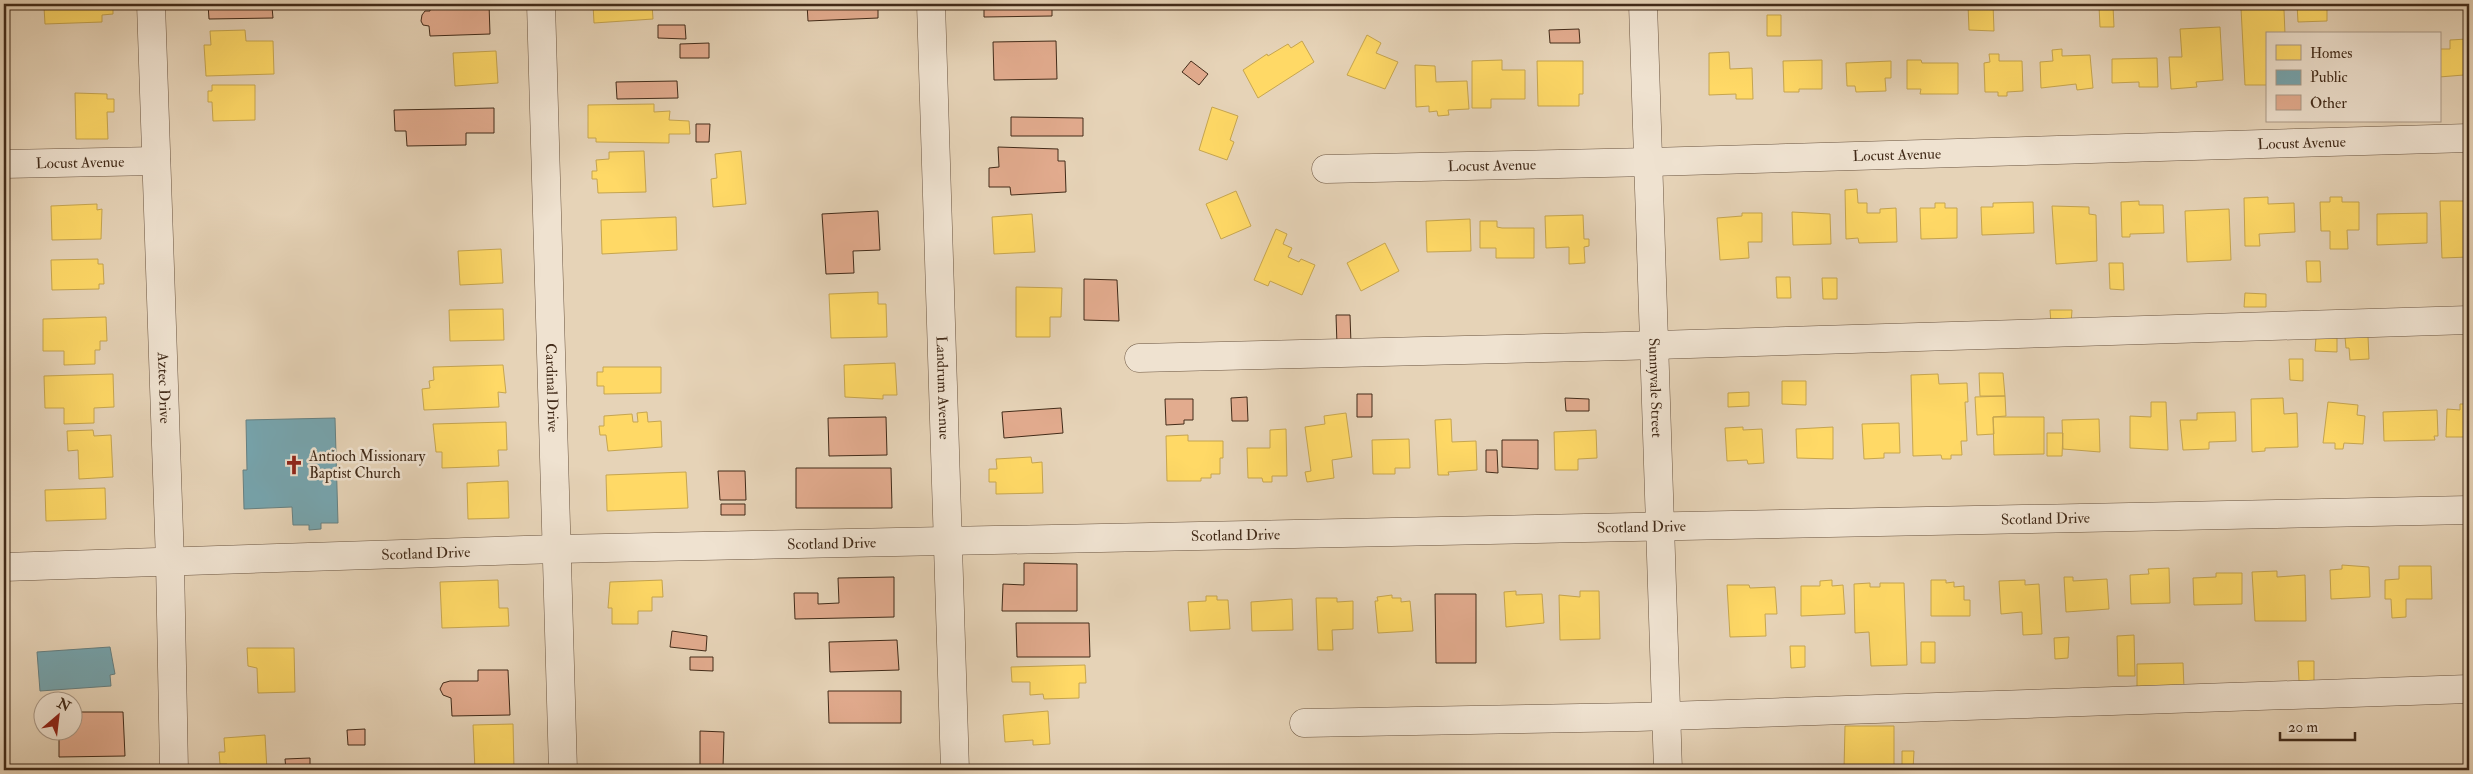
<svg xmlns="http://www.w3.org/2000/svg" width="2473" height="774" font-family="'IM FELL Double Pica',serif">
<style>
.homes{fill:#ffd966;stroke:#c6a54f}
.public{fill:#76a5af;stroke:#668082}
.building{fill:#e2ab8e;stroke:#422b19}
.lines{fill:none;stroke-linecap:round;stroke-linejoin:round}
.minor-casing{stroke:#6b5540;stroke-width:29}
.minor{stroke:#efe2d0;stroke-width:28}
.labels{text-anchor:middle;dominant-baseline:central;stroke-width:5;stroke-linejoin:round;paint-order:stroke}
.street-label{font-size:15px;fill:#422b19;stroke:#efe2d0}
.poi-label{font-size:15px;fill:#422b19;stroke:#efe2d0;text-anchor:start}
</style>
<rect width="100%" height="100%" fill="#e6d3b7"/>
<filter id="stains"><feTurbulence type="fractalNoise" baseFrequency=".004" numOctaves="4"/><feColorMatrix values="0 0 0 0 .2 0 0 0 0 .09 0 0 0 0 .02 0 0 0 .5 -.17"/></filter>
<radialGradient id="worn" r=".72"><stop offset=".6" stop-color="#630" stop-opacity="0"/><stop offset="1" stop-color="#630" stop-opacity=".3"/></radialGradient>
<path class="homes" d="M76 4H113V14L102 15V22L45 24 44 7 77 6Z
M593 4H652L653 19 594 23Z
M1993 4 1994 31 1969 30 1968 5Z
M2297 4H2327V21L2298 22Z
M2099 6H2113L2114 27H2100Z
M2241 8 2284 10 2285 34H2267V85H2245Z
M1767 15H1781V36H1767Z
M2467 26H2469V70L2464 71V75L2439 77V49H2450V40L2467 39Z
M2220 27 2223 80 2196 82 2197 87 2171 89 2169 57H2182L2180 29Z
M245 30 246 41H273L274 74 206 76 204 45H211L210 31Z
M1367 35 1381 43 1376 53 1398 62 1385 89 1347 75Z
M1302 41 1314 62 1258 98 1243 70 1267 54 1268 56 1288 44 1291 48Z
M2062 49V56L2090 55 2093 88 2077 90 2076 84 2041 88 2040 62 2053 61 2052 50Z
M496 51 498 83 455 86 453 53Z
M1729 52 1730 69 1752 68 1753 99H1736V94L1709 95V53Z
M1989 54H1999V61H2022L2023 91 2007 92V96H1998V92H1985L1984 63 1990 62Z
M2157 58 2158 87H2139V82L2112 83V59Z
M1502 60V70H1525V99H1491V108H1472V61Z
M1822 60V89H1799V92H1784L1783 61Z
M1907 60H1921L1922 63H1958V94H1920L1921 89H1907Z
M1537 61H1583V94H1579V106H1538Z
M1891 61V78H1885L1886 91 1856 92 1855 86H1847L1846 63Z
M1415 65 1435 66 1436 82 1467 81 1469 109 1448 110 1449 115 1438 116 1437 111 1429 112V106L1416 107Z
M212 85H255V120L213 121 212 102H208V91H212Z
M75 93 107 94V99H114V112H107L108 139H76Z
M654 104V112L670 111 669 120 689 121 690 134H669V143L596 142V138H588V105Z
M1212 107 1238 116 1230 140 1234 142 1227 160 1199 150Z
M644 151 646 192 598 193 597 179H592V171H597L596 160 609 159V152Z
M741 151 746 204 713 207 711 179 717 178 715 154Z
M1857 189 1858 203H1867V213H1880V209L1896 208 1897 242 1859 243 1858 238 1846 239 1845 190Z
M1236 191 1251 226 1221 239 1206 204Z
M2268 197V204L2294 203 2295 232 2259 234 2260 246H2245L2244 198Z
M2330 197H2342V202H2359V230H2347L2348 249H2330V231H2321L2320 202H2330Z
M2139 201V205H2163L2164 233 2130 234V237H2122L2121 202Z
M2440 201H2469V257L2442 258Z
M2033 202 2034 233 1982 235 1981 207H1993V203Z
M1935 203H1945V208H1957V238L1921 239 1920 208H1935Z
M97 204V210L102 209 101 239 52 240 51 206Z
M2052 206 2089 207V214L2096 215 2097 261 2056 264Z
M2229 209 2231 260 2187 262 2185 211Z
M1792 212 1830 214 1831 244 1793 245Z
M1742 213H1762V242H1748L1749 258 1720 260 1717 218 1742 216Z
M2427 213V243L2377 245V214Z
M1032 214 1035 252 994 254 992 217Z
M1583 215 1584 239H1589V246L1584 247 1585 263 1569 264V247L1546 248 1545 216Z
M676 217 677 250 602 254 601 220Z
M1470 219 1471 251 1427 252 1426 221Z
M1480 221H1497V227L1502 228H1534V258H1496V248H1480Z
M1276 229 1287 234 1283 244 1292 248 1288 257 1299 262 1301 259 1315 265 1302 295 1270 281 1268 286 1254 280Z
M1385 243 1399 271 1361 291 1347 263Z
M501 249 503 283 460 285 458 251Z
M98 259V264H103L104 284H99V289L52 290 51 260Z
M2306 261H2320L2321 282H2307Z
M2109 263H2123L2124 290 2110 289Z
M1776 277H1790L1791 298H1777Z
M1822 278H1837V299H1823Z
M1016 287 1062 288 1061 317H1050V337H1016Z
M878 292V304H886L887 337 831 338 829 294Z
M2245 293 2266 294V307H2244Z
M503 309 504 340 450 341 449 310Z
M2050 310H2072L2071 324H2051Z
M106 317 107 341H100V350H95V364L64 365V351H43V319Z
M2368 336 2369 359 2350 360 2349 348H2346L2345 337Z
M2316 337 2337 338V352L2315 351Z
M2289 359H2303V381L2290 380Z
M895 363 897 395H883V399L845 397 844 365Z
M503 365 506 393 498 392 499 407 424 410 422 389 430 388 429 381 434 380 433 367Z
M603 367H661V393L604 394V386H597V372H603Z
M1979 373H2003L2005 396H1980Z
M113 374 114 407 94 408V423L64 424V408H45L44 376Z
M1938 374 1939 384 1967 383 1968 402H1965L1967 441H1961L1962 455H1951V459H1942L1941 455 1913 456 1911 375Z
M1782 381H1806V405L1782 404Z
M1749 392V406L1728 407V393Z
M2005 396 2006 416 1993 417 1994 434 1977 435 1975 397Z
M2283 398 2284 414 2297 413 2298 447 2265 448V451L2252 452 2251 399Z
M2151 402H2166L2168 450 2130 448V416L2151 417Z
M2328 402 2358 405 2357 415 2365 416 2363 444 2344 443 2343 449H2335V443H2323Z
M2460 404H2469V437H2446L2447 409 2460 410Z
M2437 410 2438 436H2434L2435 440 2384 441 2383 412Z
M647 412 648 422 661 421 662 447 608 451 606 435H600L599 426H604V416L632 414 633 422H638L637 413Z
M2235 412 2236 441 2209 442V449L2183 450 2180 420H2197V413Z
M1346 413 1352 457 1332 460 1334 478 1307 482 1305 472 1311 471 1305 427 1325 424 1324 416Z
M1993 417H2044V454L1994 455Z
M1451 419 1452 442 1476 441 1477 470 1448 472 1449 475H1438L1435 420Z
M2099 419 2100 452 2063 449 2062 420Z
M506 422 507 450H498L499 466 442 468V452H436L433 424Z
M1899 423 1900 453H1884V458L1864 459 1862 424Z
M1743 427V430L1762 429 1764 463 1748 464 1747 460 1727 461 1725 428Z
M1833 427V459L1797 458 1796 429Z
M1286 429 1287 476H1272V482H1263L1262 478H1248L1247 448H1270V430Z
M93 430 94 436 111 435 113 477 79 479 78 450 68 451 67 431Z
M1596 430 1597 458 1578 459V470H1555L1554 432Z
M2047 433H2063L2062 456H2047Z
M1188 435V441H1223V458H1220V474H1211V478H1201V481H1167L1166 436Z
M1409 439 1410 468H1395V474H1373L1372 440Z
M1031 457 1032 463 1042 462 1043 493 996 494V482H989V469H997L996 459Z
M686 472 688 508 607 511 606 475Z
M508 481 509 518 468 519 467 483Z
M105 488 106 519 46 521 45 490Z
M2342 565 2369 567 2370 597 2331 599 2330 570 2342 569Z
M2399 566H2431L2432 599H2406V617L2392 618 2391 599H2385V580L2399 579Z
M2169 568 2170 603 2131 604 2130 575 2149 574 2148 569Z
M2277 571V577L2305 575 2306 621H2255L2252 572Z
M2216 573H2242V604L2194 605 2193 578 2216 577Z
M2064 577H2073V581L2107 579 2109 609 2066 612Z
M498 580 499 608H508L509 626 442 628 440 582Z
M662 580 663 597H652V611H638V624H612V608H608L610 582Z
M1832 580V586L1843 585 1845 614 1801 616V586H1820V581Z
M1931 580H1946V583L1954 582V587L1964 586V600H1970V616H1931Z
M2025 580V585L2039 584 2042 634 2023 635 2022 612 2001 614 1999 581Z
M1870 583V587H1880V583H1904L1907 665 1871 666 1869 632 1855 633 1854 584Z
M1727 585H1749L1750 588 1775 587 1777 614H1765L1766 636 1730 637Z
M1516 591V595L1542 594 1544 623 1506 627 1504 592Z
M1580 591H1599L1600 639 1560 640 1559 595 1580 597Z
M1392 595V598H1401V602L1410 601 1413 631 1378 633 1375 601H1378L1377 597Z
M1206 596H1217V600H1228L1230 629 1190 631 1188 602 1206 601Z
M1316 598H1337V602L1353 601V629L1332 630 1333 650H1318Z
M1292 599 1293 630 1252 631 1251 602Z
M2134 635 2135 676H2118L2117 636Z
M2069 637 2068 658 2055 659 2054 638Z
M1921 642H1935V663H1921Z
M1790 646H1805V667L1791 668Z
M247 648H294L295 692 258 693 257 668 248 666Z
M2298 661H2314V681H2299Z
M2183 663 2184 688 2137 690V664Z
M1085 665 1086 683H1079V698L1044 699 1043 694 1030 695V682H1012L1011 667Z
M1048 711 1050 744 1033 745V740L1005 742 1003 715Z
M513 724 514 769 475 770 473 725Z
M1845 726H1894V770H1844Z
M265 735 267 770H227V764H220L219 752H225L224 738Z
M1902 751H1914L1913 770H1902Z"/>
<path class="public" d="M335 418 338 523H321V529L309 530V525H293L292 507 244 509 243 470H247L246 420Z
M110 647 115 674 110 675 111 686 40 691 37 652Z"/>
<path class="building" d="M208 4H291L292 6 272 7 273 18 209 19Z
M430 4H489L490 34 430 36 429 26 423 25 421 21 422 15 425 11H430Z
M807 4H878V18L808 21Z
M984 4H1052V16L984 17Z
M658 25H685L686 39 658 38Z
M1579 29 1580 43H1550L1549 30Z
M1056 41 1057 79 994 80 993 42Z
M709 43V58H680V44Z
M1191 61 1208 74 1199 85 1182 72Z
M677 81 678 98 617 99 616 82Z
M494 108V133H466V145L407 146 406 131H395L394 110Z
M1011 117 1083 118V136H1011Z
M696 124H710L709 142H696Z
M998 147 1058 149V161H1065L1066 192 1011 195 1010 187H989V168L999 167Z
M878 211 880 250 853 251 854 273 826 274 822 214Z
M1084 279 1117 280 1119 321 1084 320Z
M1336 315H1350L1351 344 1337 345Z
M1357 394H1372V417H1357Z
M1247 397 1248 421H1232L1231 398Z
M1565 398 1589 399V411H1566Z
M1165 399H1193V420H1184V424L1166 425Z
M1061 408 1063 433 1004 438 1002 412Z
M886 417 887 455 829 456 828 418Z
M1502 440H1538V469L1502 467Z
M1486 450H1497L1498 473 1486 472Z
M796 468H891L892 508H796Z
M718 471H745L746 500H720Z
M721 504H745V515H721Z
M1024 563 1077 564V611H1002L1003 584 1024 585Z
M894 577V617L795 619 794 593H818V604L839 603 838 578Z
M1435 594H1476V663H1436Z
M1016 623H1089L1090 657H1017Z
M672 631 707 636 706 651 670 647Z
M897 640 899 670 830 672 829 642Z
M690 657H713V671L690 670Z
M478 670H508L510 715 452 716 451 698 443 695 440 689 443 683 450 681H478Z
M828 691H901V723H829Z
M72 712H123L125 756 59 757V732H72Z
M365 729V745H348L347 730Z
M700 731 724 732 723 768 700 767Z
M310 758V770H286L285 759Z"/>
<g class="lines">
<defs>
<g id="minor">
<path id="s1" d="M151 4 170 562 174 770"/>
<path id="s2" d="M541 4 563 770"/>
<path id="s3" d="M931 4 955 770"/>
<path id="s4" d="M1643 4 1668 770"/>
<path id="s5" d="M4 164 156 161"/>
<path id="s6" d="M1326 169 1650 162 2469 138"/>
<path d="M1139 358 1624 346 2469 320"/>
<path id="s7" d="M4 567 557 549 2469 510"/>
<path d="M1304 723 1637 717 2469 689"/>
</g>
</defs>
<use href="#minor" class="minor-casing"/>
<use href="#minor" class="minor"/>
</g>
<defs>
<symbol id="church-bare" viewBox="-9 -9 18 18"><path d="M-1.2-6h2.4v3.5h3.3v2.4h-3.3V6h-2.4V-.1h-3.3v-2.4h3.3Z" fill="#8f2418" stroke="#efe2d0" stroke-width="2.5" paint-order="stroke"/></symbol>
</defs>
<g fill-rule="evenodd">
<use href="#church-bare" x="280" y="451" width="28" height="28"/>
</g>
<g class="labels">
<g class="street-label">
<text stroke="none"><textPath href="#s6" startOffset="976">Locust Avenue</textPath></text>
<text stroke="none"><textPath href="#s6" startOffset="571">Locust Avenue</textPath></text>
<text stroke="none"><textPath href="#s5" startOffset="76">Locust Avenue</textPath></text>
<text stroke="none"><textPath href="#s6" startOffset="166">Locust Avenue</textPath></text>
<text stroke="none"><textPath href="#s1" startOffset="384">Aztec Drive</textPath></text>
<text stroke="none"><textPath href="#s2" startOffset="384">Cardinal Drive</textPath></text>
<text stroke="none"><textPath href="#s3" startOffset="384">Landrum Avenue</textPath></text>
<text stroke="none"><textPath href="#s4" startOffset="384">Sunnyvale Street</textPath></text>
<text stroke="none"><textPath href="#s7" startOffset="2042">Scotland Drive</textPath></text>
<text stroke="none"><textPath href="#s7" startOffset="1638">Scotland Drive</textPath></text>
<text stroke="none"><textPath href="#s7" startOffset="1232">Scotland Drive</textPath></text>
<text stroke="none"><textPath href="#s7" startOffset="828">Scotland Drive</textPath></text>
<text stroke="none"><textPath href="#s7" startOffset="422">Scotland Drive</textPath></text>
</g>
<g class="poi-label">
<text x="309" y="456">Antioch Missionary<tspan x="309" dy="17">Baptist Church</tspan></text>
</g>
</g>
<rect width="2473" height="774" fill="none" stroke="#e6d3b7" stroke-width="20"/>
<rect x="5" y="5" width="2463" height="764" fill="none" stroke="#422b19" stroke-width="2.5"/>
<rect x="10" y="10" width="2453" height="754" fill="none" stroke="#422b19"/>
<rect x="2266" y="32" width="175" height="90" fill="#efe2d0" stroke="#aa9987"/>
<rect x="2276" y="45" width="25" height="15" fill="#ffd966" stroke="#aa9987"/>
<text x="2310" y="58" font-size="15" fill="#422b19">Homes</text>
<rect x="2276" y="70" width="25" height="15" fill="#76a5af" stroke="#aa9987"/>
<text x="2310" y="82" font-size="15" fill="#422b19">Public</text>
<rect x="2276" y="95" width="25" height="15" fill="#e2ab8e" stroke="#aa9987"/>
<text x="2310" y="108" font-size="15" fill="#422b19">Other</text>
<g transform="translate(58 716) rotate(28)"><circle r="24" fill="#efe2d0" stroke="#aa9987"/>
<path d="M0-4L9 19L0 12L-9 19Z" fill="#8f2418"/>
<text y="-8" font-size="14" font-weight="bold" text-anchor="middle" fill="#422b19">N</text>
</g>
<path d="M2280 732v8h75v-8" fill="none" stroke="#422b19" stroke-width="2.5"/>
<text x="2288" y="732" font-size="15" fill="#422b19" stroke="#efe2d0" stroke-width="4" paint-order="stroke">20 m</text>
<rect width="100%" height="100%" filter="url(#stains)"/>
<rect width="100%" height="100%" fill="url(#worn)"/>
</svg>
